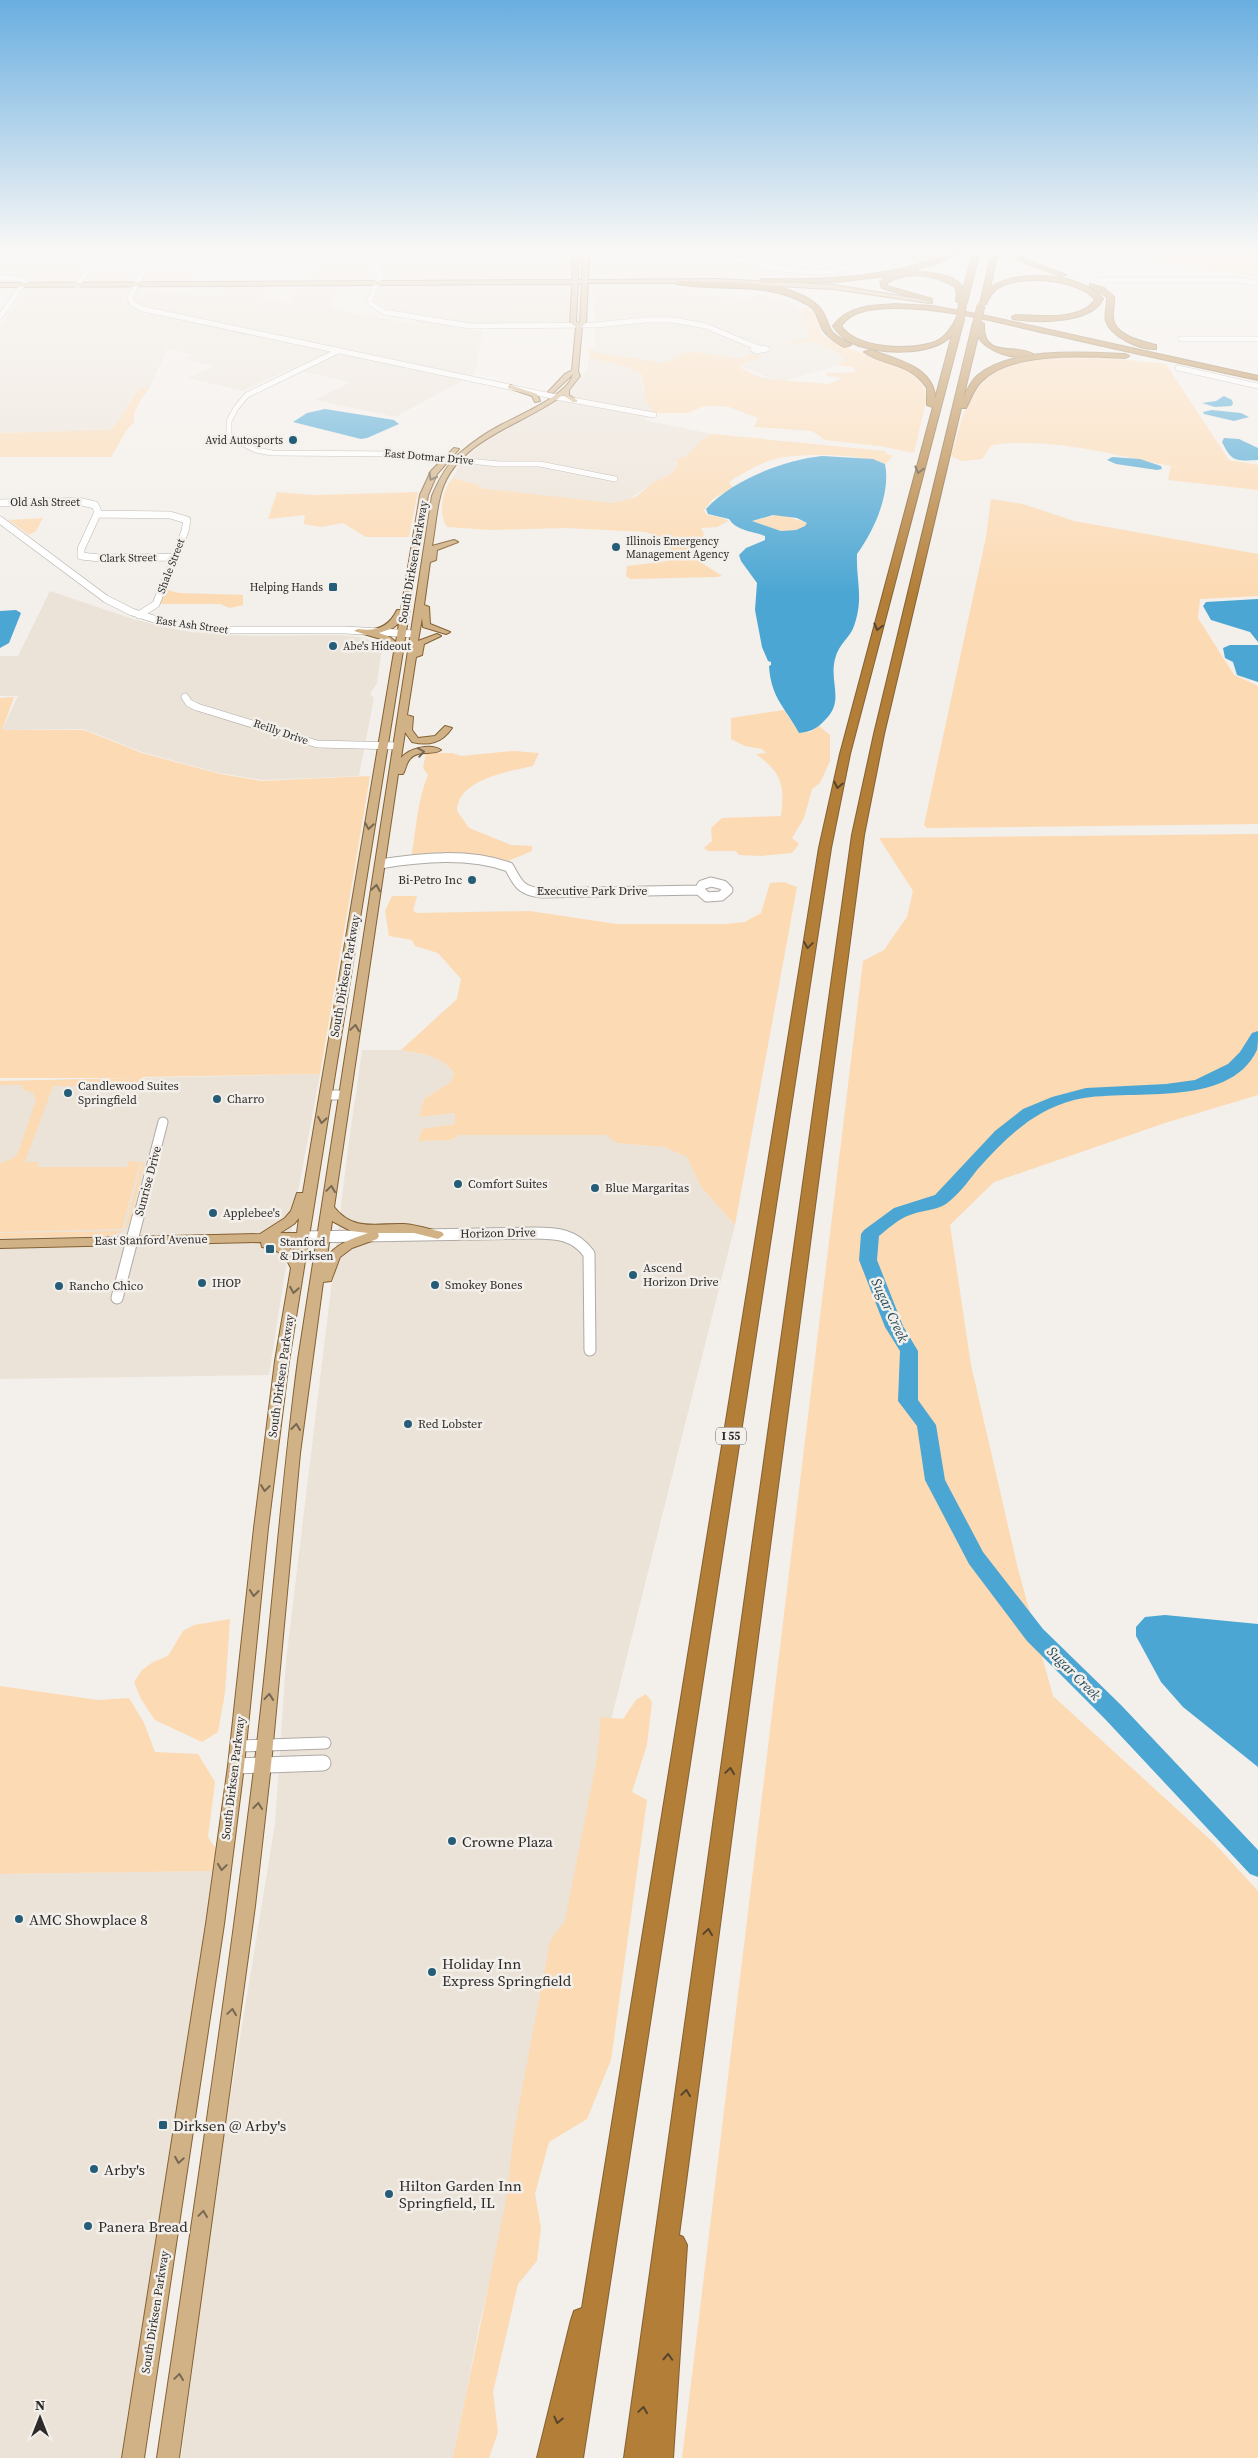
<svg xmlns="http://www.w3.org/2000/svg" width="1258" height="2458" font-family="'Source Serif 4',serif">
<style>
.built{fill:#ece3d8}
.green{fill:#fcdab3}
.water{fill:#4ba6d3;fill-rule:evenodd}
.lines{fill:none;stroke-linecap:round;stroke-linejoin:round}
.river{fill:#4ba6d3;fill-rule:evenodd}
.minor-far4-casing{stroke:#aeaaa5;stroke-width:6}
.minor-far3-casing{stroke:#aeaaa5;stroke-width:8}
.minor-far2-casing{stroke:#aeaaa5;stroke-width:11}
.minor-far1-casing{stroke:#aeaaa5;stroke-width:13}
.minor-casing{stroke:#aeaaa5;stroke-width:17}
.major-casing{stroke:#846132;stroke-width:2}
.highway-casing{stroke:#846132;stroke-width:2}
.minor-far4{stroke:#fff;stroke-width:5}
.minor-far3{stroke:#fff;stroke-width:7}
.minor-far2{stroke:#fff;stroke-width:9}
.minor-far1{stroke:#fff;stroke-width:11}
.minor{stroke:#fff;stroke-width:15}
.major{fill:#d1b287;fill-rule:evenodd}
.highway{fill:#b37e37;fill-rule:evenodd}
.highway-bridge-casing{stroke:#846132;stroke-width:9;stroke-linecap:butt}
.highway-bridge{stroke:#b37e37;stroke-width:8}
.oneway{stroke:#55442e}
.oneway2{stroke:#776854}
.poi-dot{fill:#255c77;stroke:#f3efea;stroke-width:2}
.labels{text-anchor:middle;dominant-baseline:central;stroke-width:5;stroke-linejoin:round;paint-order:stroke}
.far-poi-label{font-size:11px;fill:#2d2b2a;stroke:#f3efea;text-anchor:end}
.far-street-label{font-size:11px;fill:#2d2b2a;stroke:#f3efea}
.shield{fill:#f3efea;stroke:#686664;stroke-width:1}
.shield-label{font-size:11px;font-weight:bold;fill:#2d2b2a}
.street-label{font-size:12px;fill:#2d2b2a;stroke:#f3efea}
.poi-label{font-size:12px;fill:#2d2b2a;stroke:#f3efea;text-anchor:start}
.water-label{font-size:14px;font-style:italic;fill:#1d4558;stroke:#f3efea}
.near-poi-label{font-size:15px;fill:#2d2b2a;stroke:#f3efea;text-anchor:start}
</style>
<rect width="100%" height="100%" fill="#f3efea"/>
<path class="built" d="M30 251H64L58 261H87L75 281 72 282H31L28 278 0 275V265Z
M382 251H570L565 275 555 278 382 279 383 270 379 267Z
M595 251H697L798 273 793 276 607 275 594 273Z
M868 251H941L911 264 865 261Z
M315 267H371L368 280H314L312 279Z
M92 270H136L130 281 127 282H87L86 280Z
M151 271H191L187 281 152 282 147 279Z
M384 285 559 286 570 291 568 322 471 325 387 310 375 304 374 301 378 287Z
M122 287 219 297 224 287H266L261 299 290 303 295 288H338L332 309 414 324 416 320 482 332 475 374 395 417 315 400 351 382 290 369 243 391 188 378 214 366 184 359 193 355 167 349 150 387 139 388 130 400 121 421 110 430 0 433V327L26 289Z
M601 287H677L694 288 691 294 748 298 757 295 772 297 794 304 801 310 811 341 839 353 845 361 838 365 785 381 775 380 740 366 753 361 688 351 664 363 595 352V312L593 311 594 290Z
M589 358 629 367 642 376 643 391 654 413 644 420 712 434 706 436 687 457 675 463 676 468 669 475 652 483 628 500 613 503 557 498 479 488V485L453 478 460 463 482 443 550 404 571 390 587 370Z
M50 591 136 620 189 632 253 636 340 635 359 637 376 642 382 647 377 683 370 694 374 698 359 776 263 780 219 773 142 752 84 729 2 730 18 696H0V656H18Z
M362 1050H401L432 1056 446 1063 454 1073 452 1082 424 1099 420 1117 455 1113V1124L422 1129 419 1141 451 1140 460 1135H607L617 1143 665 1147 687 1157 701 1187 735 1225 610 1724 512 2188 479 2326 454 2458H181L216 2184 275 1824 286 1661 348 1148Z
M320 1074 295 1208 269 1375 0 1379V1081Z
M212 1871 196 1987 121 2458H0V1874Z"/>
<path class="green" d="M1111 251H1258V277Z
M806 307 816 315 822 336C837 343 853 350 869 356 889 363 928 372 926 401L914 453 879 446 825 440 812 431 754 427 758 418 729 407 715 406H704L688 413H654L645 400 642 375 629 367 589 358V348L594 349 595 352 664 363 688 351 743 359 750 353 762 357 741 365V368L759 377 776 380 829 384 842 378 827 376 826 374 828 373 856 372 853 367 838 365 845 361 839 353 811 341 774 347 810 337 801 310Z
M1109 358 1166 364 1229 460 1258 465V490L1168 480 1171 466C1113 455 1052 437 992 445L982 459 962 461 951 456C956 443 960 421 965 411 971 400 978 385 989 377 1017 354 1075 357 1109 358Z
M150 387 140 401 134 414V422L126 431 111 457H0V433L110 430C125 417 126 403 140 388Z
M712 434 885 451 886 454 893 455 886 464C863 454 796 452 771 460 758 464 745 473 733 479L729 483 733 487 713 499 704 510 707 515 720 517 729 521 717 527 701 528 704 534 696 552 699 561 722 576 717 577 630 579 626 576 627 566 667 561 676 554 660 539 646 532 566 528 490 530 447 527C438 515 442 488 453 478L479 485V488L613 503 636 497 652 483 669 475 676 468 677 459C694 456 697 438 712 434Z
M277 492 313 495 418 492 409 537H366L343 523 321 527 304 524 305 515 268 519Z
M991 499 1023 504 1074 521 1258 554V596L1200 599 1198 618 1234 675 1258 686V824L927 828 924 825 986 537Z
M779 514 807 523 806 526 796 530 781 531 752 521Z
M43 518 36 531 29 535 8 520Z
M167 590 179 593 243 595V605L230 608 220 604H159Z
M14 697 2 730H84L142 753 220 774 262 781 370 776 320 1074 143 1077 140 1089H136L137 1086H53L25 1162H39L37 1167H127L129 1161 140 1162 122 1229 0 1232V1163L12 1159 18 1153 36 1100 33 1093 22 1089 23 1085H0V1081L142 1078H0V698Z
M784 710 799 733 810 732 819 726 830 735V761L820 783 812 789 804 818 792 838 799 844 792 853 760 856 739 855 736 851H708L704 848 712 841 711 828 722 818 781 816C785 785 782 773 756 754L766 753 762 749 745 746 731 739V718Z
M513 751 539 753 533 766C510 771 457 779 457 811L469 828 511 845 532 846V851L508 861 487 857 411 859C416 831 417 801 428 775L423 768 426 753H452L461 756Z
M1258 834V1095L1168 1122 994 1182 950 1225 971 1365 1018 1569 1053 1696 1214 1843 1258 1891V2458H682L863 961 884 950 907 917 913 891 879 838Z
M784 882 797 887 735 1225 701 1187 687 1157 664 1147 617 1143 606 1135H460L451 1140 418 1141 422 1129 455 1124V1113L419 1117 424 1099 451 1082 454 1073C441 1055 422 1054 401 1050L457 999 461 979 438 953 415 946 412 940 389 936 385 911 392 896H417L413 910 416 913 530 911 616 924H725L745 922 761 913 770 883Z
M142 1162 145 1163 129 1223 125 1230Z
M123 1231 109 1236 0 1238V1233Z
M230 1619 225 1693 218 1732 202 1742 155 1720 141 1699 134 1682 142 1670 153 1662 168 1656 183 1631 194 1625Z
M0 1686 98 1700 129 1698 144 1723 155 1752 198 1754 215 1782 208 1837 216 1849 212 1871 0 1874Z
M646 1694 652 1702 647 1745 632 1792 647 1800 611 2060 587 2119 549 2142 535 2194 541 2228 537 2261 518 2284 493 2392 498 2432 489 2458H453L506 2201 514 2132 550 1941 565 1921 597 1758 601 1717 623 1719 636 1700Z"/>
<path class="water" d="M1224 396 1232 400 1233 404 1231 406 1215 407 1202 403 1216 401Z
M325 409 394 420 399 424 367 438 361 439 293 422 307 413Z
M1212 410 1241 413 1249 417 1234 421 1204 414 1203 412Z
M1224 438 1239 439 1258 448V460C1235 461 1232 462 1222 442Z
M822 456 873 459 885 464C891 493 874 531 857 554 856 581 864 598 854 626 850 638 839 643 835 659 829 683 845 701 825 720 817 729 810 732 799 733 785 707 771 698 769 666L771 665V662L768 661 762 647 755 610 757 583 741 561 739 555 746 548 765 540V536C752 531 737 531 729 519L708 514 706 509C732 480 784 460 822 456ZM773 515 797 518 807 523 805 526 796 530 781 531 752 521Z
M1112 457 1140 459 1161 466 1162 469 1157 470 1116 464 1107 460Z
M1258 599V642L1250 632 1211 620 1203 606 1206 602Z
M0 611 16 610 21 613 9 643 0 648Z
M1230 645H1258V682L1237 675 1233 662 1225 658 1223 648Z
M1165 1615 1258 1624V1767L1183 1707 1161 1682 1136 1636V1627L1145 1617Z"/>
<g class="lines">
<path class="river" d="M1258 1031C1258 1037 1258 1045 1257 1050 1228 1111 1126 1087 1074 1100 1032 1111 1005 1139 977 1170 968 1182 958 1195 946 1204 935 1211 921 1210 910 1215 898 1219 888 1229 879 1236L877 1260 903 1326 918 1351V1400L936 1425 945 1480 983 1552 1043 1629 1121 1705 1258 1850V1877L1250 1874 1105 1719 1027 1641 969 1564 925 1480 917 1426 898 1401 900 1351 885 1327 859 1260 861 1234 864 1230 894 1208 935 1195 995 1131 1023 1109 1052 1097 1086 1088 1166 1084 1195 1080 1228 1064 1240 1052 1252 1033Z"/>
<defs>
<path id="minor-far4" d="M154 251 130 297 132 303 143 309 561 398 654 415
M380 251 375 268 381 274 369 302 384 312 470 326 596 325 645 320H673L706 326 756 347
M701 251C737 259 822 285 853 264 858 261 859 256 861 251
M0 277 26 280 0 317
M1100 280H1237L1258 283
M78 285 99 251
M1181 339H1258
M756 347 767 349 756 351 753 349Z
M338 351 247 395 236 408 229 421V437L256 450 272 453 397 454 499 464H540L615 479
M1178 368 1258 386"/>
<path id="minor-far3" d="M0 503 78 501 95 505 98 512 81 549V556L100 558 174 557
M97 514 170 515 187 520 185 531 156 604 139 615
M0 520 106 599 132 612 160 621 218 630H345L415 634
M185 697 189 703 197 707 317 744 398 746"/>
<path id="minor-far2" d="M380 864C422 857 469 853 509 867 518 884 521 891 542 893L699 890
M711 882 723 885 728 890 721 896 707 897 699 890 702 885Z
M326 1095H345
M138 1218 163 1122"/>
<path id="minor-far1" d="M303 1237 533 1233C556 1233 575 1234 589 1254L590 1350
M117 1298 138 1217
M238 1746 325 1743"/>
<path id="minor" d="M236 1766 323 1763"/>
<path id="major" d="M573 251H579L578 280H582L583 251H589L588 280 718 279 834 285 932 301 929 303 834 289 718 283H588L586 323 582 327 578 371 580 376 569 390V395L577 400V402H573L563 395C522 426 453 440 440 497 436 513 435 530 432 546L454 540 458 542 437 550 436 560 430 562 424 605 429 607 430 624 450 632 446 634 423 627 422 618 418 641 437 634 441 636 424 644 422 655 416 657 407 715 413 717 412 730 418 738 435 736 445 726 452 728C442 743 429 746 412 742L405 732 401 758C409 748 431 743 441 750 432 756 418 749 410 759 406 763 406 769 403 774H398L334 1207C354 1232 376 1223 404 1224 417 1225 429 1229 442 1232L444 1235 438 1239 414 1233H378L379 1236 377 1239 352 1248 340 1257 331 1281 323 1282 300 1453 271 1765 255 1906 179 2458H157C191 2229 226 1999 254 1769 271 1633 280 1496 298 1360L432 496C439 479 447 464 461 452 473 442 486 433 499 426 517 416 569 395 573 374L553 393 548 392 565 374 572 370 576 327 570 323 572 284 0 287V283L572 280ZM582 283 580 322 579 323 576 322 578 284ZM332 1221 351 1231 368 1233C352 1239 337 1243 327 1257Z
M510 385 537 394 540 401 535 402 532 396 508 388V386Z
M454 448 459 449 437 474 428 495 289 1361 268 1528 244 1766 224 1924 144 2458H122L206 1924 228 1766 254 1528 275 1361 291 1268C283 1251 278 1251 262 1247L261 1242 0 1248V1240L260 1234 285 1218 291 1211 297 1193H303L394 652 384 640 354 631 358 629C376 632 389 627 397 610H401L420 495 431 471ZM399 623 396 642 390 637 379 633 393 628ZM299 1218 297 1233H280L294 1224ZM295 1241 294 1251 278 1242Z"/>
<path id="highway" d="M956 251H964L941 262 911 271C926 272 956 273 963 289L974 251H980L967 302 963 304 956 301 957 293 955 287C935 275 907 270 887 283V286L932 299V303L882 288 880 282 887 276 837 282 762 283 759 281 762 279C828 280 894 278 956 251Z
M992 251H998L990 288C1016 268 1082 273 1103 299 1090 324 1038 323 1013 319L1012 317 1016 315C1037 316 1084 321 1095 299 1077 279 1021 274 998 288 992 292 989 298 986 304H980Z
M1007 251H1014L1029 261 1066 275 1061 276 1025 263Z
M678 281C718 282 785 277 817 305 826 312 826 323 832 332 837 338 845 340 851 345L844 347C836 342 828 338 823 330 818 321 818 311 808 305 767 280 720 292 676 284Z
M1090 284 1104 288 1114 297C1115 304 1112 311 1113 318 1115 336 1141 341 1156 345V349C1140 350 1111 337 1106 321 1104 313 1108 305 1107 297L1090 286Z
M896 304 932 306 982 315 1258 376V380C1189 365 1119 350 1050 334 1000 323 948 308 896 308 878 308 852 309 841 326 857 349 910 351 935 342 945 338 953 326 957 317L964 319 850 754 831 848 583 2458H537L571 2320 574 2311 582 2308 819 848 840 754 933 407 927 405V388C909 361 885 367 864 352L871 350C895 359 935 367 935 399L952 335C932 357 875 355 850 342 842 338 838 333 833 326 847 306 873 305 896 304Z
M977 321 984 324C982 360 1016 343 1033 354 1019 363 985 351 978 336L963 398C967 390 971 381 978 375 1014 347 1082 352 1125 354L1129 356 1125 358C1086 356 1011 351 982 381 974 388 971 399 966 408H961L884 734 864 835 679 2235 683 2237 687 2245 673 2458H624L852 835 874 734 973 323Z"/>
</defs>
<use href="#minor-far4" class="minor-far4-casing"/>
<use href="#minor-far3" class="minor-far3-casing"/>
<use href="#minor-far2" class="minor-far2-casing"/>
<use href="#minor-far1" class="minor-far1-casing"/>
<use href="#minor" class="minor-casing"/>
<use href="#major" class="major-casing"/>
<use href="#highway" class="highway-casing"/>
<use href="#minor-far4" class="minor-far4"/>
<use href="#minor-far3" class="minor-far3"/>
<use href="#minor-far2" class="minor-far2"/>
<use href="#minor-far1" class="minor-far1"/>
<use href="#minor" class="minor"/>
<use href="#major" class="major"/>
<use href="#highway" class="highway"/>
<defs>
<path id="highway-bridge" d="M960 319 963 302
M977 323 981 306"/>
</defs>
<use href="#highway-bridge" class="highway-bridge-casing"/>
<use href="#highway-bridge" class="highway-bridge"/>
</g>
<defs><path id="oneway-chevron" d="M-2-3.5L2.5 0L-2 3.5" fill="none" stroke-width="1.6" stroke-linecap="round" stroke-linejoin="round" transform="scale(1.25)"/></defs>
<g class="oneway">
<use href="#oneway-chevron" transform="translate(919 470) rotate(104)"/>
<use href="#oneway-chevron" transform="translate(878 627) rotate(105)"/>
<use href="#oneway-chevron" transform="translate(838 785) rotate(102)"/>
<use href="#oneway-chevron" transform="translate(808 945) rotate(98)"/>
<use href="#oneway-chevron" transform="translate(730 1771) rotate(-82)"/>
<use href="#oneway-chevron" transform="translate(708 1932) rotate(-82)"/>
<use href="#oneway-chevron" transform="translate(686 2093) rotate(-82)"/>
<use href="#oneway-chevron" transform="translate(668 2357) rotate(-87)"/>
<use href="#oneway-chevron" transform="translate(643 2410) rotate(-82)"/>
<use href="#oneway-chevron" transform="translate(558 2420) rotate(103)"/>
</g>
<g class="oneway2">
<use href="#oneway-chevron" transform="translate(432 477) rotate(120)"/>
<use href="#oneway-chevron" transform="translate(421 752) rotate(-9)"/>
<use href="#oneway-chevron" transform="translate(369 826) rotate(99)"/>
<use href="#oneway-chevron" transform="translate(376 888) rotate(-81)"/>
<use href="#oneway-chevron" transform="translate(355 1028) rotate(-82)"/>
<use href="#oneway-chevron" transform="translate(322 1120) rotate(99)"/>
<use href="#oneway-chevron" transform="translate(331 1189) rotate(-82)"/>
<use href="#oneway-chevron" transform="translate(294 1290) rotate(99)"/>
<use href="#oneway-chevron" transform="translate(296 1427) rotate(-83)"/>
<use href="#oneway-chevron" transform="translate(265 1488) rotate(97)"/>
<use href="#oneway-chevron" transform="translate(254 1593) rotate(96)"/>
<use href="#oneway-chevron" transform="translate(269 1697) rotate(-85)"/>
<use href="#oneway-chevron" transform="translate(258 1806) rotate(-83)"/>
<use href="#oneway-chevron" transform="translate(222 1867) rotate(98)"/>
<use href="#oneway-chevron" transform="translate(232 2012) rotate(-82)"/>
<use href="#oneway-chevron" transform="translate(179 2160) rotate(99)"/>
<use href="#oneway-chevron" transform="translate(203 2214) rotate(-82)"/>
<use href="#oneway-chevron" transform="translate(179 2377) rotate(-82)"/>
</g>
<linearGradient id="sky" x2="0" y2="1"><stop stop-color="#69aee0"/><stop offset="0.42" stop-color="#faf8f6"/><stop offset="1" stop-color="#faf8f6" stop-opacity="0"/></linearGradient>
<rect width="1258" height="595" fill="url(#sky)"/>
<g class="poi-dot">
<circle cx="293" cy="440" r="5"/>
<circle cx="616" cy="547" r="5"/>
<rect x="328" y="582" width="10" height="10" rx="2.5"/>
<circle cx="333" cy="646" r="5"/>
<circle cx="472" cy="880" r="5"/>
<circle cx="68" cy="1093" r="5"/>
<circle cx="217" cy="1099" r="5"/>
<circle cx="458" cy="1184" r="5"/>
<circle cx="595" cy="1188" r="5"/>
<circle cx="213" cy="1213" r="5"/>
<rect x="265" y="1244" width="10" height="10" rx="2.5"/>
<circle cx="633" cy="1275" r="5"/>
<circle cx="202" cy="1283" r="5"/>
<circle cx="435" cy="1285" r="5"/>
<circle cx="59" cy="1286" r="5"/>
<circle cx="408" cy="1424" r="5"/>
<circle cx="452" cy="1841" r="5"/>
<circle cx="19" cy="1919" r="5"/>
<circle cx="432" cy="1972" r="5"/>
<rect x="158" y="2120" width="10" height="10" rx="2.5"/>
<circle cx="94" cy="2169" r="5"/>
<circle cx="389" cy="2194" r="5"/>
<circle cx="88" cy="2226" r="5"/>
</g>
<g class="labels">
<g class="far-poi-label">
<text x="283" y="440">Avid Autosports</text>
<text x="626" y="541" text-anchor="start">Illinois Emergency<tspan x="626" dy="13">Management Agency</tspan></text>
<text x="323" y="587">Helping Hands</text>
<text x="343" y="646" text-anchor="start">Abe's Hideout</text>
</g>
<g class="far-street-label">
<text transform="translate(429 457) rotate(5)">East Dotmar Drive</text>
<text x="45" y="502">Old Ash Street</text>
<text transform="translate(128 558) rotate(-1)">Clark Street</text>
<text transform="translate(171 566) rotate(-69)">Shale Street</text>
<text transform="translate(192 625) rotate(8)">East Ash Street</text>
<text transform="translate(281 732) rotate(19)">Reilly Drive</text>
</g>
<rect class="shield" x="716" y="1427.5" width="30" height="17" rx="4"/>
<g class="shield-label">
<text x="731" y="1436">I 55</text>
</g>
<g class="street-label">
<text transform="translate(413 562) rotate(-80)">South Dirksen Parkway</text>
<text x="592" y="891">Executive Park Drive</text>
<text transform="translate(345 976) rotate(-80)">South Dirksen Parkway</text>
<text transform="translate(148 1181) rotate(-75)">Sunrise Drive</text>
<text transform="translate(498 1233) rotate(-1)">Horizon Drive</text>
<text transform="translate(151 1240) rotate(-1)">East Stanford Avenue</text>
<text transform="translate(281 1376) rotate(-82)">South Dirksen Parkway</text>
<text transform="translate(233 1778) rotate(-83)">South Dirksen Parkway</text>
<text transform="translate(155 2312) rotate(-81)">South Dirksen Parkway</text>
</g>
<g class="poi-label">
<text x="462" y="880" text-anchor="end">Bi-Petro Inc</text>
<text x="78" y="1086">Candlewood Suites<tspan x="78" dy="14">Springfield</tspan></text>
<text x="227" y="1099">Charro</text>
<text x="468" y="1184">Comfort Suites</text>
<text x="605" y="1188">Blue Margaritas</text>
<text x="223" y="1213">Applebee's</text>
<text x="280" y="1242">Stanford<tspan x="280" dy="14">&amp; Dirksen</tspan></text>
<text x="643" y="1268">Ascend<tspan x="643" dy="14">Horizon Drive</tspan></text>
<text x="212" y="1283">IHOP</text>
<text x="445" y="1285">Smokey Bones</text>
<text x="69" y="1286">Rancho Chico</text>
<text x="418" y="1424">Red Lobster</text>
</g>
<g class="water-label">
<text transform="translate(890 1310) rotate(65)">Sugar Creek</text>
<text transform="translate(1074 1673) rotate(45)">Sugar Creek</text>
</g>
<g class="near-poi-label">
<text x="462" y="1841">Crowne Plaza</text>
<text x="29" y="1919">AMC Showplace 8</text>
<text x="442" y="1963">Holiday Inn<tspan x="442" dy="17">Express Springfield</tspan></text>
<text x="173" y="2125">Dirksen @ Arby's</text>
<text x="104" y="2169">Arby's</text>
<text x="399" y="2185">Hilton Garden Inn<tspan x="399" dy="17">Springfield, IL</tspan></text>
<text x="98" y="2226">Panera Bread</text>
</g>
</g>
<g transform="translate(40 2418)" stroke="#f3efea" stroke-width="4" paint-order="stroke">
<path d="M0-4L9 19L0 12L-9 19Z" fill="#2d2b2a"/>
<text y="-8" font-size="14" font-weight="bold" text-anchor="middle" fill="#2d2b2a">N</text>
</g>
</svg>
